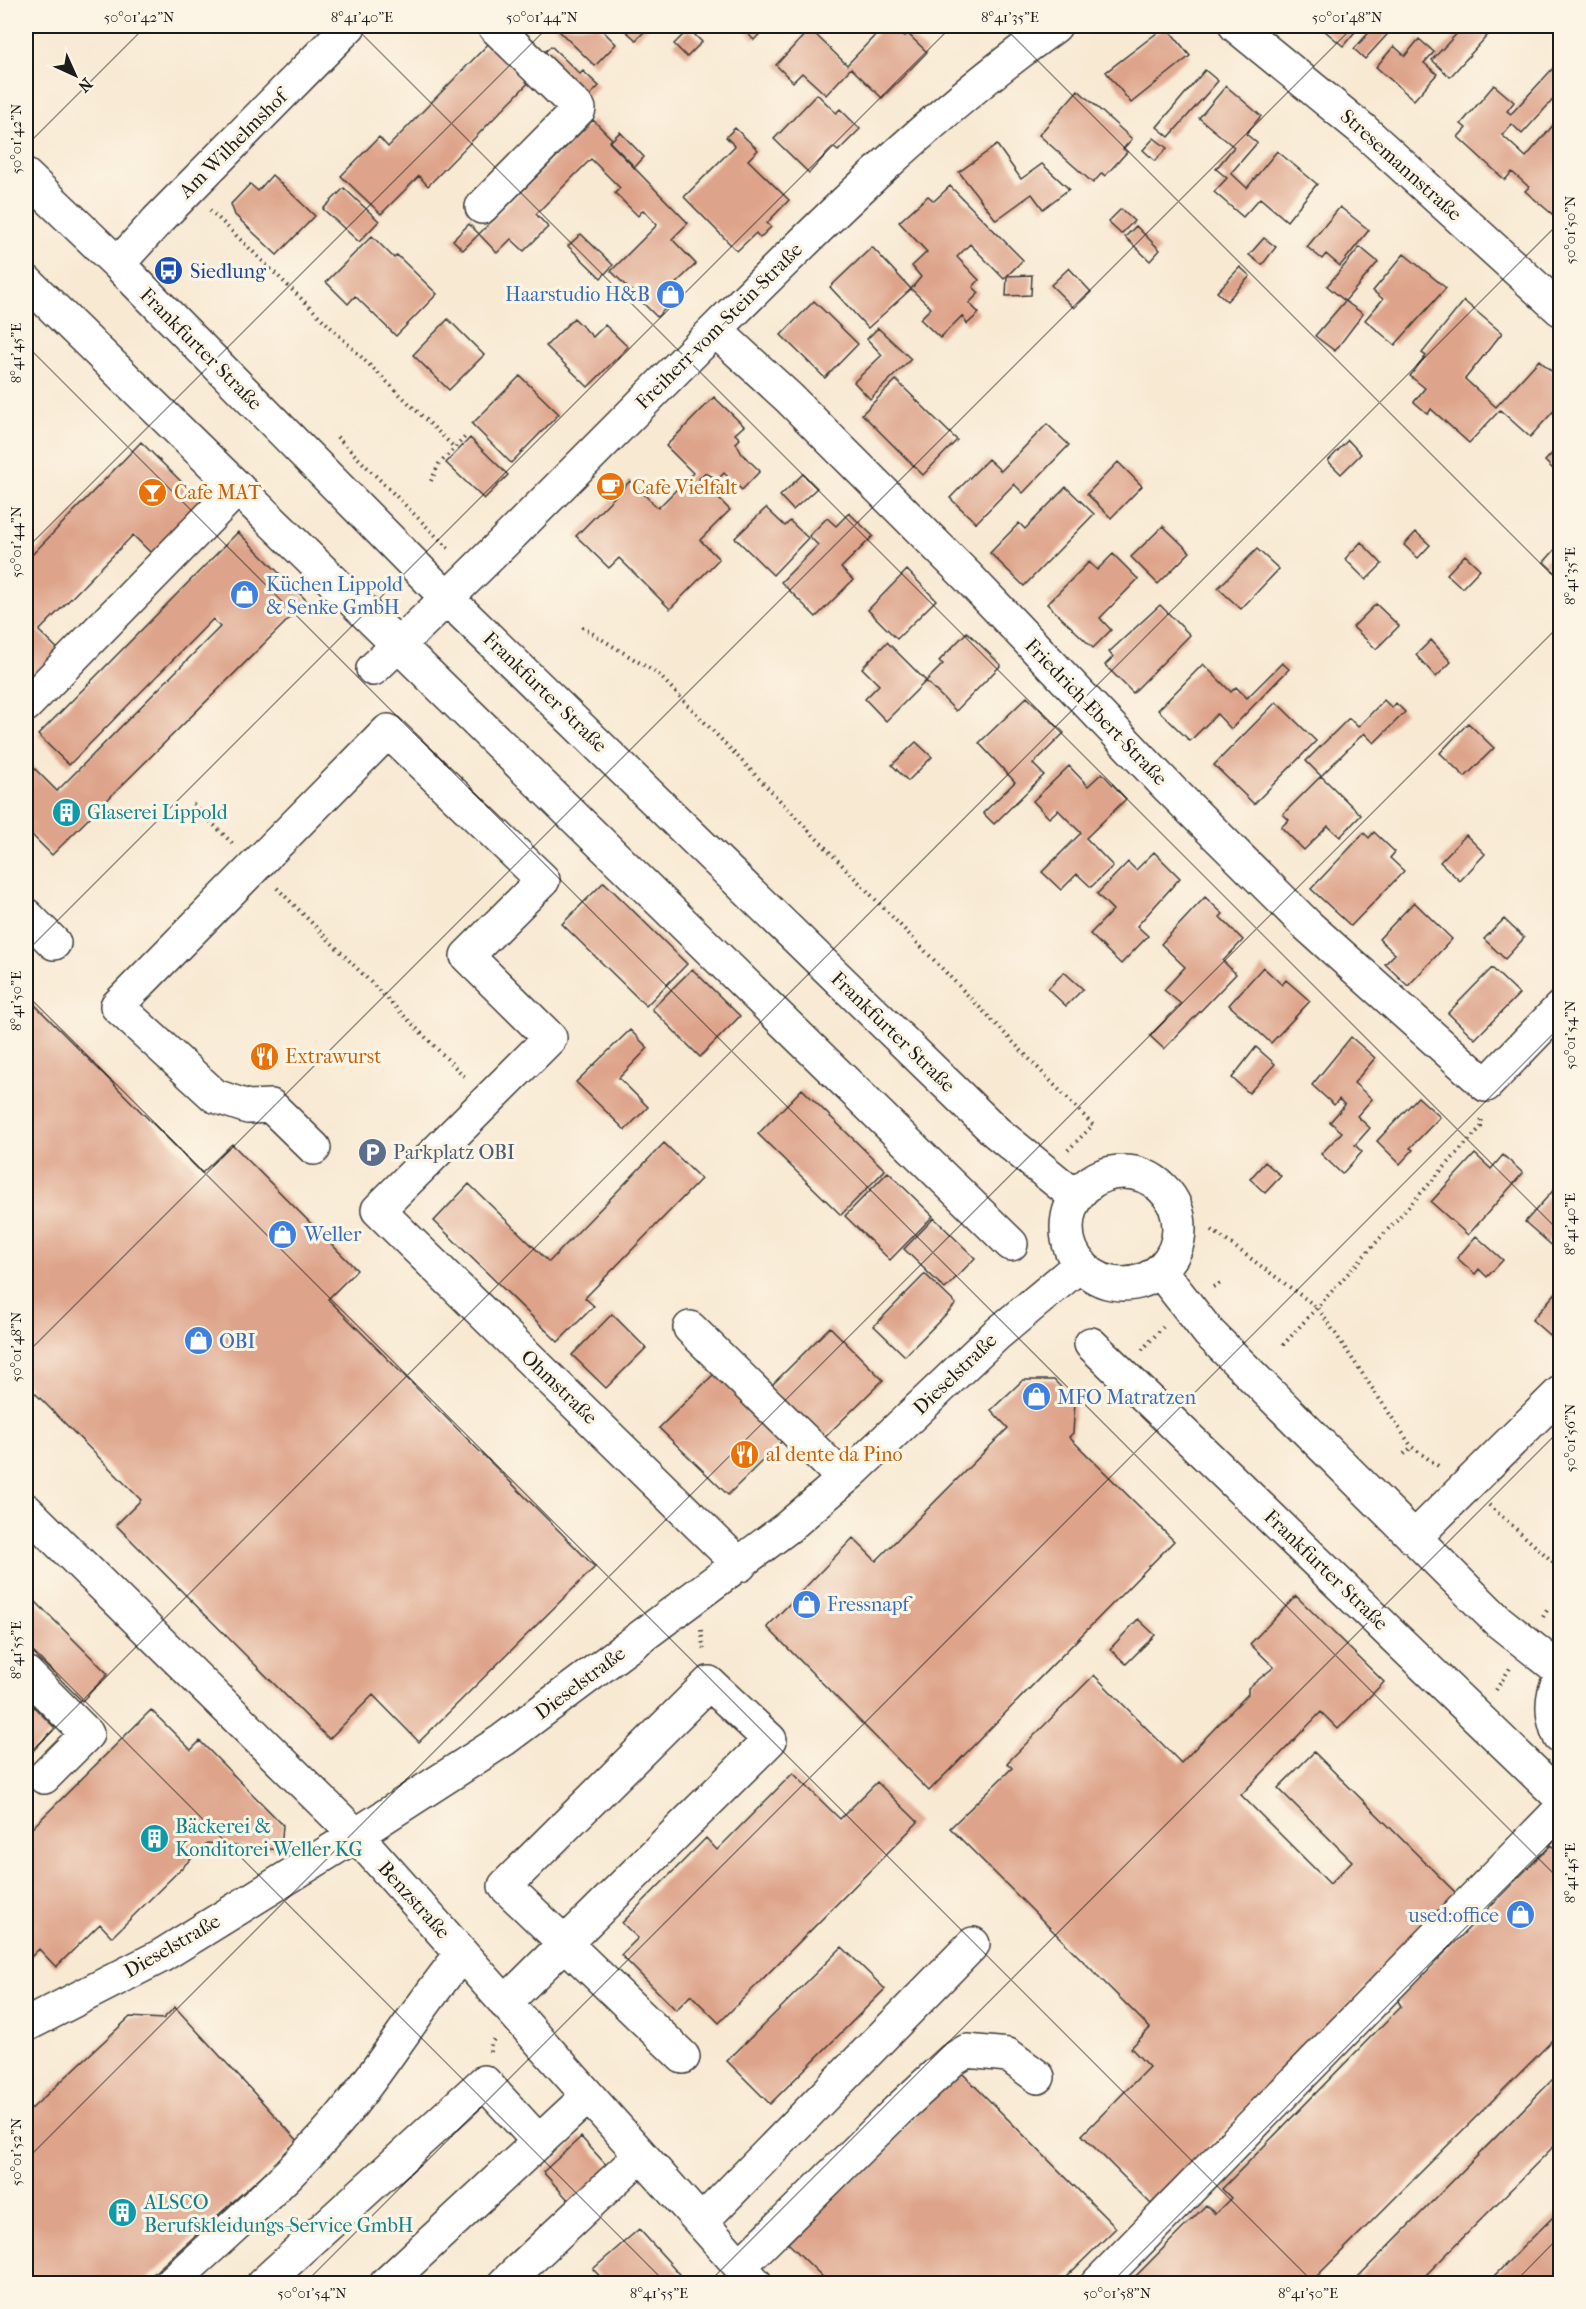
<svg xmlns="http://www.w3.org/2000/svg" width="1586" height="2309" font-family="'IM FELL French Canon',serif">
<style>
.building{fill:#dea48b}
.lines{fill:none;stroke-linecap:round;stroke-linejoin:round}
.minor-casing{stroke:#3d3b37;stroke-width:36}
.path{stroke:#3d3b37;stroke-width:4;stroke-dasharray:1.5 4.5;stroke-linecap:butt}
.minor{stroke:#fff;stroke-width:33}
.ticks{fill:none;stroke:#1c1c1c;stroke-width:1.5;stroke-opacity:0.45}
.labels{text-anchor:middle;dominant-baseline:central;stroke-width:6;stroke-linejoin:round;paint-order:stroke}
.street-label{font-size:20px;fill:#1c1c1c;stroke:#fcf5e5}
.transit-label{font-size:20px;fill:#164399;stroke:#fcf5e5;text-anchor:start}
.shop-label{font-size:20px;fill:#366cbe;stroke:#fcf5e5;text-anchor:start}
.food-label{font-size:20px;fill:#c56008;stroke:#fcf5e5;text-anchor:start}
.culture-label{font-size:20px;fill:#0d838f;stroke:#fcf5e5;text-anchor:start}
.service-label{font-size:20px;fill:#4e5e75;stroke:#fcf5e5;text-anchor:start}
.neatline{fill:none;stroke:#1c1c1c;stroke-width:2}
.ticks-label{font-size:15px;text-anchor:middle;fill:#1c1c1c}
</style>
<rect width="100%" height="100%" fill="#fcf5e5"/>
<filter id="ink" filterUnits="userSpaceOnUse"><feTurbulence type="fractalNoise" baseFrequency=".0167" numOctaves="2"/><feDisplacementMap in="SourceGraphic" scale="12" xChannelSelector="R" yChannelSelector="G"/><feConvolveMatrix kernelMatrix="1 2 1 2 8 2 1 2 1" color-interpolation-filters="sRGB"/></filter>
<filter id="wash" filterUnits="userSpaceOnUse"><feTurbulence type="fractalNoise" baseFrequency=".008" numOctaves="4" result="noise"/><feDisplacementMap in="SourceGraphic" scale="24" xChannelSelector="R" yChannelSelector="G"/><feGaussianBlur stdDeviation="1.35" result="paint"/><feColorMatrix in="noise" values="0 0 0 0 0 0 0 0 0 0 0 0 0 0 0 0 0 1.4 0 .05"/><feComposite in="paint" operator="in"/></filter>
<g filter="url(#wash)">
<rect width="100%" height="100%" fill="#f8e9d3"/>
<g id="blocks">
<path class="building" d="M554 26H598L616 44 595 66Z
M620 26H650L636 40Z
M750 26H767L754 40 745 31Z
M884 26H894L905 36 907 33 927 52 882 98 851 68 826 95 802 73 793 82 776 65 810 29 847 65Z
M1166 26 1190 56 1131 103 1106 72Z
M1319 26H1360L1343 46Z
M1375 26H1395L1365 59 1354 49Z
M1464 26H1496L1450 77 1432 60Z
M689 29 702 42 687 57 674 44Z
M495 37 535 76 428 186 419 176 381 214 341 176 379 137 388 147Z
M1419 39 1434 52 1424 63 1437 74 1414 100 1376 67 1394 46 1405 56Z
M551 46 580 74 583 71 599 86 582 103 538 59Z
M1556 65 1560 69V92L1522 134 1512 124 1502 135 1526 157 1555 123 1560 128V204L1552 214 1525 191 1529 187 1512 172 1505 180 1458 137 1466 128 1461 124 1494 85 1514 102 1507 111 1511 114Z
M1205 70 1218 81 1169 137 1157 127Z
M1226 86 1261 116 1246 134 1257 143 1231 173 1247 188 1277 151 1317 184 1287 221 1260 198 1243 217 1214 192 1227 178 1216 169 1234 147 1199 118Z
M1078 90 1132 139 1123 149 1127 152 1105 176 1102 173 1093 183 1039 135Z
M817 94 836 113 840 109 860 129 838 151 833 147 809 173 774 139Z
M593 120 612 139 609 142 688 223 672 239 696 264 673 286 680 294 657 317 611 271 657 225 643 210 638 216 615 193 620 188 591 159 536 214 548 227 524 251 511 239 497 253 479 234 463 250 453 240 469 224 479 234Z
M735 128 758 150 748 160 789 200 767 223 771 227 760 238 756 233 737 251 684 197 735 146 726 137Z
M620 132 644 157 635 167 610 142Z
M1154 138 1167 148 1155 161 1143 150Z
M997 145 1021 179 1042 164 1069 189 1043 209 1032 194 996 220 959 172Z
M272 175 315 216 277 255 235 215 231 204 250 184 258 191Z
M950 186 1023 260 1007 276 1032 275 1031 295 1006 296 1007 276 1004 279 970 244 957 257 979 280 973 287 979 293 969 303 979 313 967 324 962 316 940 338 920 319 931 308 911 289 921 277 912 266 927 252 899 222 928 196 934 201Z
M344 188 379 221 359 242 323 209Z
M1340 207 1369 230 1340 266 1326 254 1322 259 1307 247Z
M1121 209 1134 221 1121 234 1108 222Z
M1136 226 1160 250 1150 261 1125 237Z
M581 234 613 265 601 278 568 246Z
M372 236 394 258 397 255 437 294 396 336 355 296 348 304 326 282Z
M1264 238 1276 247 1262 265 1249 255Z
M872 247 911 289 868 328 830 287Z
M1360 247 1378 262 1345 301 1327 286Z
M1404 254 1446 288 1395 345 1365 320 1383 299 1373 291Z
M1240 267 1250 276 1227 301 1217 292Z
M1069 268 1091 292 1074 308 1051 285Z
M814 301 858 344 825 378 781 335Z
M1345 301 1363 314 1335 351 1315 336Z
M1464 301 1502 333 1465 379 1496 407 1539 360 1560 379V393L1555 399 1560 404 1530 437 1500 410 1469 443 1431 409 1428 414 1414 402 1425 388 1410 376 1426 356 1422 353Z
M574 318 593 337 605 325 628 347 588 387 546 346Z
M448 319 484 355 449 390 413 355Z
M878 328 911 359 870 399 854 382 882 355 867 339Z
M520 376 559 414 511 463 472 424Z
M896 380 957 440 923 475 862 414Z
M714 397 744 426 735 434 740 439 736 443 742 454 760 471 742 490 724 473 718 479 705 473 699 479 730 510 700 540 719 559 670 609 619 558 609 568 576 536 630 481 658 508 693 473 666 446Z
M1047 424 1069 445 1023 493 1014 484 976 523 950 498 988 459 1001 471Z
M470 438 508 475 484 499 446 463Z
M1348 440 1361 454 1341 474 1328 461Z
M141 442 210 510 154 556 133 535 39 631 61 652 26 689V561Z
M1560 445V476L1545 461Z
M1118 462 1142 486 1111 518 1087 494Z
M803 474 817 488 793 510 780 496Z
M1066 487 1094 514 1024 586 990 553 1019 523 1025 529Z
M766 508 785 526 790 521 808 538 773 575 735 538Z
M849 513 873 536 841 568 853 580 816 617 781 582 818 545 809 536 827 518 836 526Z
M1163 526 1190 552 1158 584 1131 557Z
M238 532 307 601 52 855 26 829V760L57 791 220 627 213 619 69 765 38 735Z
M1416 532 1430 545 1418 558 1404 545Z
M1361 542 1382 564 1366 580 1345 559Z
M1560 544V572L1558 575 1544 562Z
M1257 549 1279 569 1241 609 1218 588Z
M1113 554 1138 579 1100 618 1111 630 1093 648 1047 604 1089 562 1097 570Z
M1465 555 1480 569 1462 588 1447 574Z
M907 570 936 600 897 639 868 610Z
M1376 604 1399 626 1376 649 1353 627Z
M1160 605 1190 635 1133 693 1105 665 1113 657 1109 652Z
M967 632 1001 665 956 711 926 681 943 664 939 661Z
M1431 640 1451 662 1436 677 1416 655Z
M887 642 926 681 886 721 865 699 879 685 862 668Z
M1282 663 1289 669 1231 729 1217 714 1190 741 1158 710 1203 664 1231 692 1236 687 1247 698Z
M1027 697 1064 733 1033 764 1044 775 994 824 983 813 1015 782 979 743Z
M1384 700 1392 708 1396 703 1405 712 1374 743 1364 733 1321 776 1306 761 1349 718 1358 727Z
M1276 702 1316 741 1254 804 1214 765Z
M1468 723 1494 748 1465 777 1440 753Z
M916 742 932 757 908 781 892 765Z
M1069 766 1088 786 1102 773 1126 799 1086 838 1113 866 1091 887 1077 874 1061 890 1042 872 1081 833 1058 810 1049 818 1033 801Z
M1321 776 1361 815 1340 837 1328 826 1304 850 1281 827 1289 820 1283 814Z
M1374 832 1395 852 1390 858 1404 871 1351 926 1311 889 1364 833 1369 838Z
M1466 835 1485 854 1460 881 1440 862Z
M1154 852 1180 878 1137 926 1148 936 1121 964 1090 934 1113 910 1097 894 1128 862 1136 870Z
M604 882 687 964 646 1006 562 924Z
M1205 897 1223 914 1220 917 1243 940 1223 961 1236 974 1164 1049 1150 1036 1181 1004 1164 990 1185 967 1161 944Z
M1414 902 1452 939 1408 986 1385 964 1395 954 1379 939Z
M1504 919 1524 938 1505 959 1484 939Z
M1263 967 1282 985 1286 980 1310 1001 1271 1043 1229 1005Z
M1492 968 1519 994 1475 1039 1448 1013Z
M692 969 740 1016 700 1057 652 1009Z
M1064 972 1083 989 1066 1006 1048 989Z
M26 996 202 1173 232 1144 357 1270 328 1299 595 1567 419 1742 373 1695 329 1739 116 1525 141 1500 26 1384Z
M630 1030 648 1048 619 1078 648 1107 625 1130 576 1082Z
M1351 1037 1375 1058 1354 1083 1372 1099 1357 1116 1370 1128 1355 1145 1362 1152 1342 1174 1321 1154 1342 1132 1330 1122 1345 1105 1339 1099 1334 1105 1312 1085Z
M1256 1047 1275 1064 1249 1093 1232 1078Z
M802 1089 885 1170 841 1215 758 1134Z
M1418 1097 1440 1117 1410 1148 1413 1150 1400 1164 1377 1141Z
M664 1143 701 1179 585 1298 594 1306 558 1342 434 1221 469 1184 549 1262Z
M1475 1154 1491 1169 1503 1155 1523 1173 1468 1235 1431 1202Z
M1265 1162 1281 1176 1265 1193 1250 1179Z
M888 1172 933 1216 890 1260 845 1216Z
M1560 1183V1244L1556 1249 1525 1222Z
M934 1218 975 1258 945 1289 904 1249Z
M1476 1236 1503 1260 1487 1277 1479 1269 1475 1274 1457 1258Z
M925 1274 956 1304 905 1356 874 1326Z
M1560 1288V1336L1556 1341 1532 1320Z
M612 1314 646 1348 606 1388 572 1355Z
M830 1327 883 1380 822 1440 769 1388Z
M716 1372 784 1439 728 1495 659 1428Z
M1023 1380H1054L1075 1402 1073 1433 1069 1437 1174 1541 929 1791 767 1627 853 1538 876 1561 1008 1428 991 1410Z
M26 1592 108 1674 82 1701 26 1645Z
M1296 1596 1384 1682 1338 1729 1321 1712 1241 1795 1330 1884 1352 1861 1278 1788 1314 1752 1457 1894 1151 2204 1082 2135 1149 2067 1131 2048 1150 2028 950 1828 1012 1768 1007 1763 1094 1675 1181 1763 1248 1694V1688L1274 1667 1250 1644Z
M1138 1619 1155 1635 1126 1664 1110 1649Z
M26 1699 55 1728 26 1758Z
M151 1710 191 1750 200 1741 283 1825 281 1850 207 1843 112 1937 100 1924 56 1967 39 1949 26 1962V1834Z
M793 1773 840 1819 877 1782 918 1822 719 2023 691 1995 676 2010 621 1955 638 1938 622 1923 706 1838 717 1850Z
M1551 1845 1560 1854V2033L1310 2283H1129L1206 2205 1215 2214 1231 2198 1222 2189 1401 2006 1396 1998Z
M842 1947 885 1989 770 2104 727 2061Z
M175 2007 299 2142 143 2283H26V2114L130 2017 163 2019Z
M960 2071 1116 2228 1060 2283H829L788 2243Z
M1560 2072V2140L1418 2283H1352Z
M581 2137 609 2168 571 2203 543 2172Z
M1560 2210V2283H1487Z
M639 2229 688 2283H606L593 2269Z"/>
</g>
</g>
<g filter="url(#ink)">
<use href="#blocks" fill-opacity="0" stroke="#3d3b37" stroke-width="1.5"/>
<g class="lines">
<defs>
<path id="minor" d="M1236 26 1362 129 1560 309
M26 176 118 264 447 598 996 1132 1076 1197
M482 207 579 109 494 26
M118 264 157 221 349 26
M26 281 1011 1244
M715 330 789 398 966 575 1169 788 1307 925 1486 1085 1560 1008
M373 669C492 557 606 439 721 324 827 218 933 113 1055 26
M26 705 238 488
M26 915 54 943
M314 1148 271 1106 248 1107 215 1096 117 1006 388 731 543 880 467 956 550 1038 378 1210 740 1565
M1067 1228a56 56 0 1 1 112 0a56 56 0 1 1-112 0Z
M1160 1271 1209 1333 1498 1621 1560 1670
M690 1328 844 1479
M1091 1344 1560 1797
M26 1510 356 1835 756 2284
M1414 1538 1560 1393
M26 1673 87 1734 44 1777
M1560 1678C1550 1698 1551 1717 1560 1737
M505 2003 770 1740 709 1683 505 1886 683 2057
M26 2025 161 1956 356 1835 503 1740 788 1527 851 1473 996 1335 1081 1264
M701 2222 973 1944
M740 2266 897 2111 952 2060 967 2051 1008 2055 1038 2077
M170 2284C228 2231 286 2181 337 2122 382 2069 417 2008 462 1954
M263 2284 484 2082 539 2142
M386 2284 588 2096
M504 2284 641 2155
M1097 2284 1560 1810"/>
</defs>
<use href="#minor" class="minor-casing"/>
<path class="path" d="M210 210 455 448
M337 437 450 550
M431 481 439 464 467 435
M582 627 658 674 1093 1125 1067 1151
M193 804 234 845
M277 888 467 1079
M1212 1230 1318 1308 1412 1447 1441 1468
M1213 1287 1221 1283
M1283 1345 1481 1127 1482 1116
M1142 1350 1163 1327
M1404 1454 1412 1447
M1489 1505 1560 1568
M1543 1617 1549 1607
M701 1630 704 1653
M1496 1690 1510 1668
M490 2052 491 2043 496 2037"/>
<use href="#minor" class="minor"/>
</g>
</g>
<path class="ticks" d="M354 26 1560 1232M1003 26 1560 583M26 146 146 26M26 345 1560 1880M26 549 549 26M26 952 952 26M26 994 1315 2284M26 1354 1354 26M26 1642 667 2284M26 1757 1560 222M26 2160 1560 625M304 2284 1560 1027M707 2284 1560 1430M1110 2284 1560 1833M1513 2284 1560 2236"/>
<defs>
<symbol id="bus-disc" viewBox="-11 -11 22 22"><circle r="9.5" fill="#1a4fb4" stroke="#fcf5e5"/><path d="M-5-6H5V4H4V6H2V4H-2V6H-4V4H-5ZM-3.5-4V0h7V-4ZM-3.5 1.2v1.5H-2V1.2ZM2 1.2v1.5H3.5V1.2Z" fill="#fff"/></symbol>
<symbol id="shop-disc" viewBox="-11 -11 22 22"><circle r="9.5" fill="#3f7fe0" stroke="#fcf5e5"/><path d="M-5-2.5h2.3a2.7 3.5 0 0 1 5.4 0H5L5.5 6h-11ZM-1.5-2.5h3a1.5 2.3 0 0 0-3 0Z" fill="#fff"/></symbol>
<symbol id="cafe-disc" viewBox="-11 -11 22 22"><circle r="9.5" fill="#e8710a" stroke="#fcf5e5"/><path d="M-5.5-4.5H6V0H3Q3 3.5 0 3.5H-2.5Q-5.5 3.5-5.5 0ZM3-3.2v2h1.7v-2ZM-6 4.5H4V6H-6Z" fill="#fff"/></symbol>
<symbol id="bar-disc" viewBox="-11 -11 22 22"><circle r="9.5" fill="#e8710a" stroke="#fcf5e5"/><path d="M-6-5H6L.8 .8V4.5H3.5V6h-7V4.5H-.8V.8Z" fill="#fff"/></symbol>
<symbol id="building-disc" viewBox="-11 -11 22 22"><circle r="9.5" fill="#0f9aa8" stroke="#fcf5e5"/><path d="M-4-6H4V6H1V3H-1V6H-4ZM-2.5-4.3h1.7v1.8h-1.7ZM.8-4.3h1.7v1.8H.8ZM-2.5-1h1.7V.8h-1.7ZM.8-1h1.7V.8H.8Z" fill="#fff"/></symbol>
<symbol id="restaurant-disc" viewBox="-11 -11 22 22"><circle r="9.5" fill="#e8710a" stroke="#fcf5e5"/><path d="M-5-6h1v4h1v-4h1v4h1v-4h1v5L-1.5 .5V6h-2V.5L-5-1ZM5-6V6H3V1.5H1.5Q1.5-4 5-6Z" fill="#fff"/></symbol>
<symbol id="parking-disc" viewBox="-11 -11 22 22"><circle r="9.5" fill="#5c6f8a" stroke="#fcf5e5"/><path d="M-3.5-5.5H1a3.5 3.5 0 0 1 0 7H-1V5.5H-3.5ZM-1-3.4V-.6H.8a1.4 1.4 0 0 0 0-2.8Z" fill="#fff"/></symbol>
</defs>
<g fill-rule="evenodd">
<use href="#bus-disc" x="152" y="254" width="33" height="33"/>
<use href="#shop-disc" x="654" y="278" width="33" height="33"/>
<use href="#cafe-disc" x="594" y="470" width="33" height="33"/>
<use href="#bar-disc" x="136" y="476" width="33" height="33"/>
<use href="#shop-disc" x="228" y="578" width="33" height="33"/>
<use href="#building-disc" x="50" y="796" width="33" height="33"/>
<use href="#restaurant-disc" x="248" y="1040" width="33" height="33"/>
<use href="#parking-disc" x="356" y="1136" width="33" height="33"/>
<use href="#shop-disc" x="266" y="1218" width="33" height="33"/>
<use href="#shop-disc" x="182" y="1324" width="33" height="33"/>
<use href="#shop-disc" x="1020" y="1380" width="33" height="33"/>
<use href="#restaurant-disc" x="728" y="1438" width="33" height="33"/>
<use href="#shop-disc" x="790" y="1588" width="33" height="33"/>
<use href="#building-disc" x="138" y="1822" width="33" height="33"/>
<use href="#shop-disc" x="1504" y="1898" width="33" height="33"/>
<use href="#building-disc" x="106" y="2196" width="33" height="33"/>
</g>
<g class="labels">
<g class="street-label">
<text transform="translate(233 144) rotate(-45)">Am Wilhelmshof</text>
<text transform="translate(1401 165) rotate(42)">Stresemannstraße</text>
<text transform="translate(719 326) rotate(-45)">Freiherr-vom-Stein-Straße</text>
<text transform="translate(201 349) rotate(45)">Frankfurter Straße</text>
<text transform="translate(545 692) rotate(44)">Frankfurter Straße</text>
<text transform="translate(1096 712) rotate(46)">Friedrich-Ebert-Straße</text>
<text transform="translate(893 1032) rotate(44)">Frankfurter Straße</text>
<text transform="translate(955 1374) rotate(-44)">Dieselstraße</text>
<text transform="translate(559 1387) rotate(44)">Ohmstraße</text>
<text transform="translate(1326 1570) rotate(44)">Frankfurter Straße</text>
<text transform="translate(580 1683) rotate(-37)">Dieselstraße</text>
<text transform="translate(414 1900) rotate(48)">Benzstraße</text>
<text transform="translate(172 1946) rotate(-30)">Dieselstraße</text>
</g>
<g class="transit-label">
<text x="190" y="271">Siedlung</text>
</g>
<g class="shop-label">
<text x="650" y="294" text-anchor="end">Haarstudio H&amp;B</text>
<text x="266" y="584">Küchen Lippold<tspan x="266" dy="23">&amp; Senke GmbH</tspan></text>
<text x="304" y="1234">Weller</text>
<text x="219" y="1341">OBI</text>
<text x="1057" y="1397">MFO Matratzen</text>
<text x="827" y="1604">Fressnapf</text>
<text x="1499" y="1915" text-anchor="end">used:office</text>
</g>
<g class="food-label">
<text x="632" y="487">Cafe Vielfalt</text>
<text x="174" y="492">Cafe MAT</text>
<text x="285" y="1056">Extrawurst</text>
<text x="766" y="1454">al dente da Pino</text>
</g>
<g class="culture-label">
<text x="87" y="812">Glaserei Lippold</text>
<text x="175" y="1826">Bäckerei &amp;<tspan x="175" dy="23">Konditorei Weller KG</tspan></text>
<text x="144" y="2202">ALSCO<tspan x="144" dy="23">Berufskleidungs-Service GmbH</tspan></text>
</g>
<g class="service-label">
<text x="393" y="1152">Parkplatz OBI</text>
</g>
</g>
<rect width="1586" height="2309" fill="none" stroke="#fcf5e5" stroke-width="66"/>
<g transform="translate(75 75) rotate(135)" stroke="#fcf5e5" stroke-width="4.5" paint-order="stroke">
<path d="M0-4.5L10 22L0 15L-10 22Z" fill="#1c1c1c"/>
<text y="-9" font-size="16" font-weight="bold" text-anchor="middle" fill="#1c1c1c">N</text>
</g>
<rect x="33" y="33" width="1520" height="2243" class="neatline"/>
<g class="ticks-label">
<text x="139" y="22">50°01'42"N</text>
<text x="362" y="22">8°41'40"E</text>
<text x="542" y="22">50°01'44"N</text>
<text x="1010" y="22">8°41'35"E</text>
<text x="1347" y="22">50°01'48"N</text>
<text transform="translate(16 139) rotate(-90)" y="5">50°01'42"N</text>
<text transform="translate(1570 230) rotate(-90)" y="5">50°01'50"N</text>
<text transform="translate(16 353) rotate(-90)" y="5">8°41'45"E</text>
<text transform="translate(16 542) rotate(-90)" y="5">50°01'44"N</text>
<text transform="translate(1570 576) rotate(-90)" y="5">8°41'35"E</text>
<text transform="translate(16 1001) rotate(-90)" y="5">8°41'50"E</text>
<text transform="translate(1570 1035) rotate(-90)" y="5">50°01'54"N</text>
<text transform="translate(1570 1224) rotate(-90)" y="5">8°41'40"E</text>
<text transform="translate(16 1347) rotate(-90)" y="5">50°01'48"N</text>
<text transform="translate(1570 1438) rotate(-90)" y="5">50°01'56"N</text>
<text transform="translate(16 1650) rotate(-90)" y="5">8°41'55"E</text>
<text transform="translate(1570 1873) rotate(-90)" y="5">8°41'45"E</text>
<text transform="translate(16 2152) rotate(-90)" y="5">50°01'52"N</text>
<text x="312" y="2298">50°01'54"N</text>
<text x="659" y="2298">8°41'55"E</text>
<text x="1117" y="2298">50°01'58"N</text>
<text x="1308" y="2298">8°41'50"E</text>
</g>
</svg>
